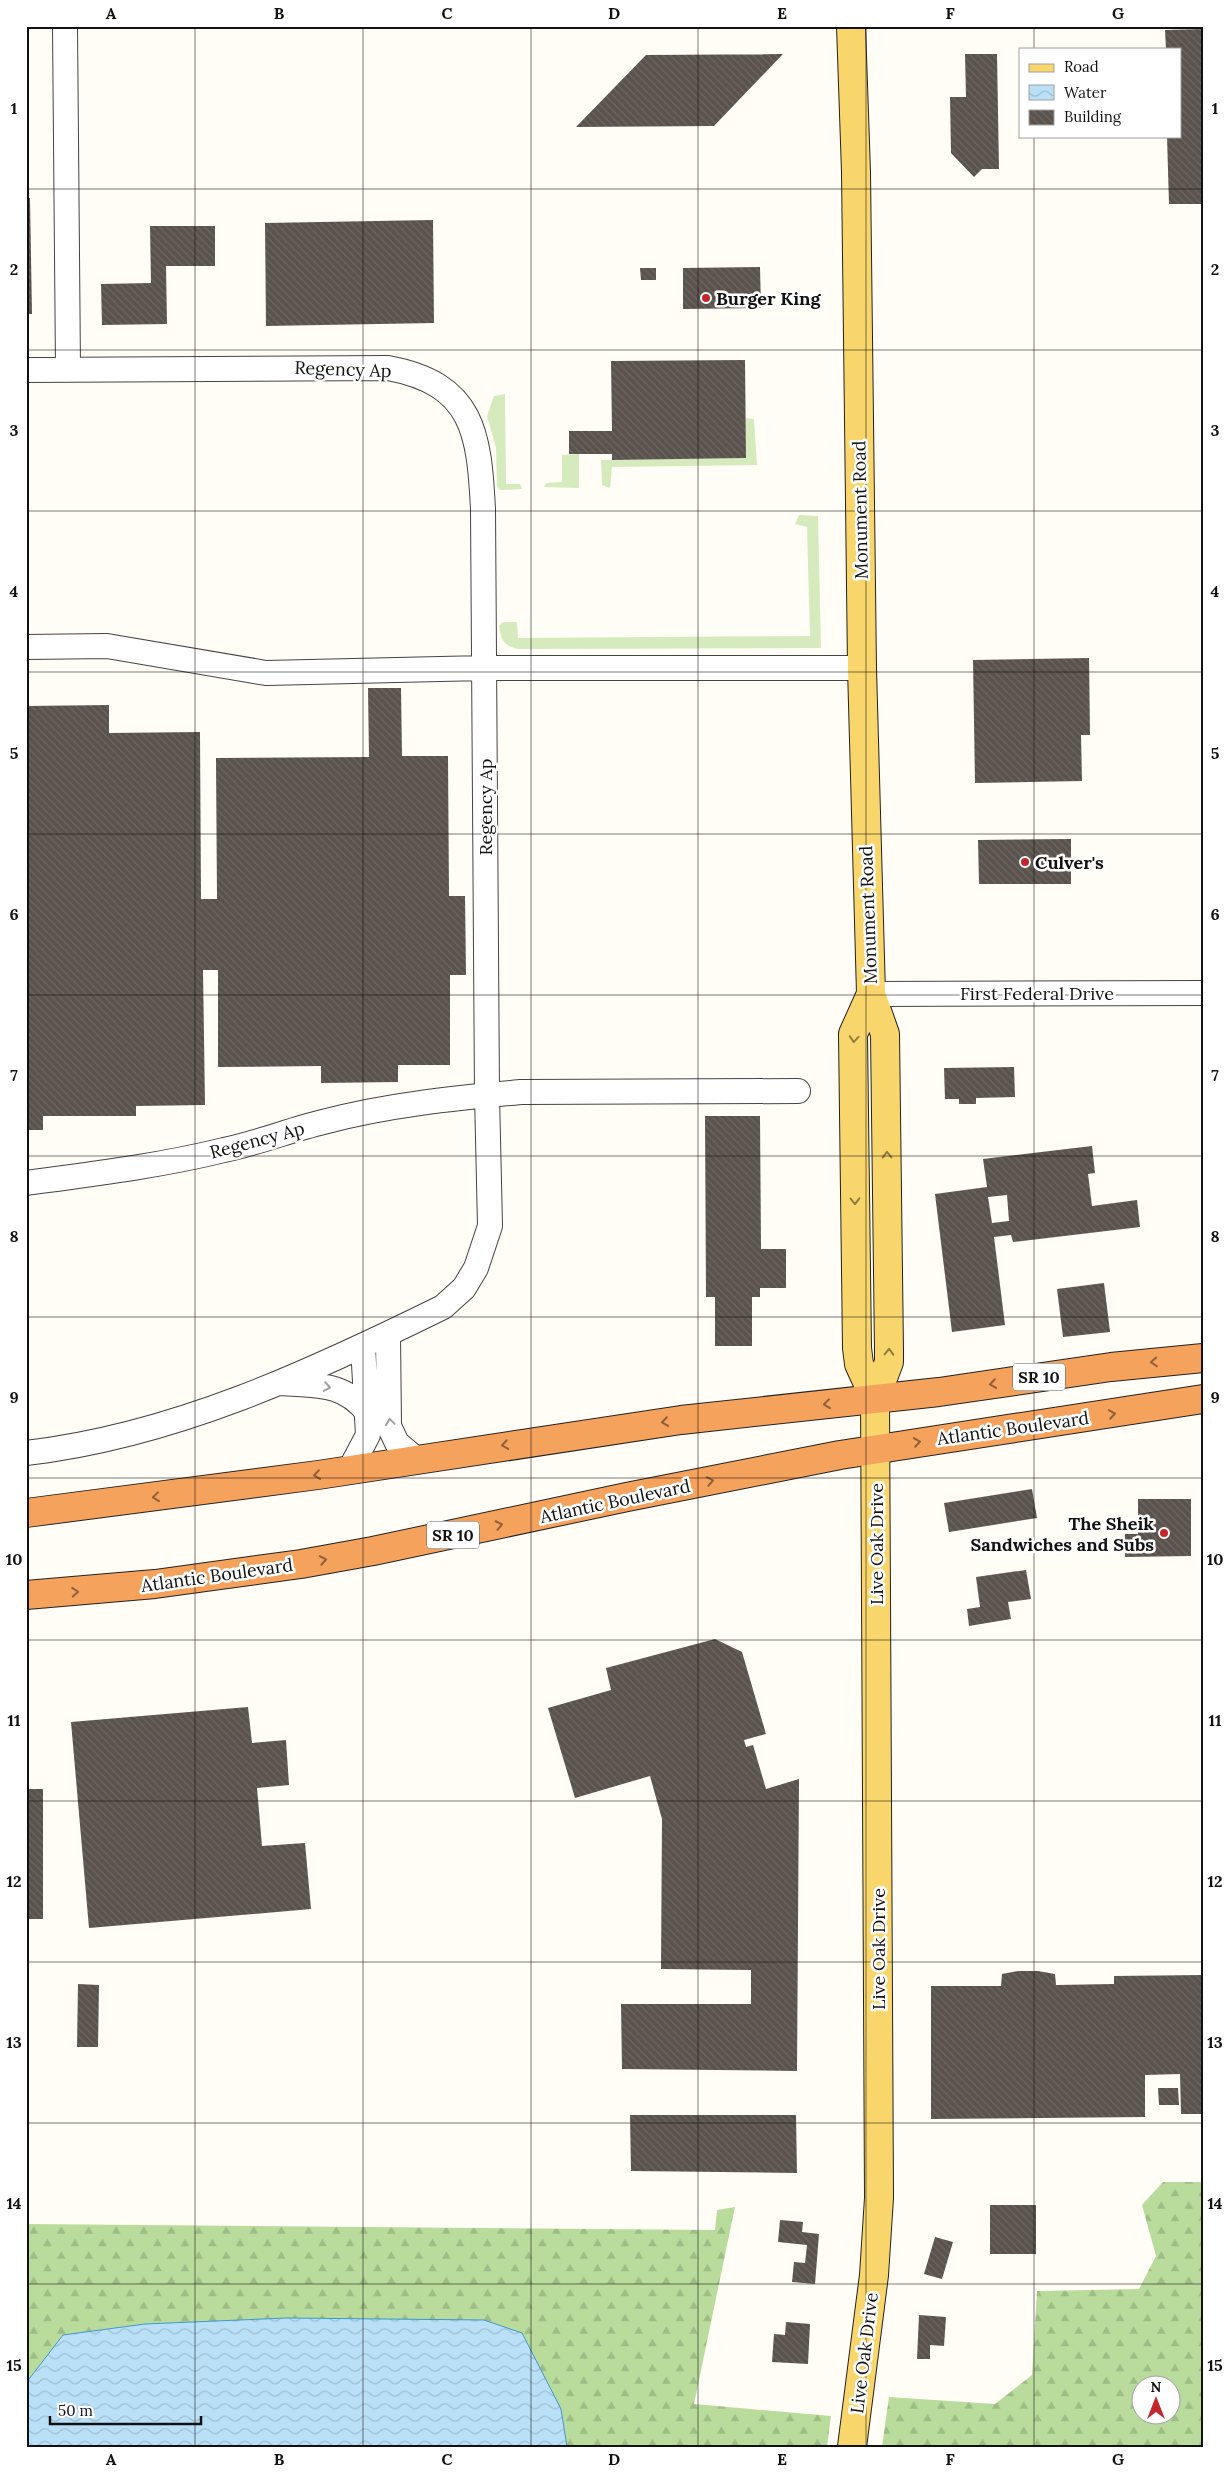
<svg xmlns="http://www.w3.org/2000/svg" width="1229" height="2473" font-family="Lora,serif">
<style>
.grass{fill:#d5ebbd}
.forest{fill:url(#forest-firs);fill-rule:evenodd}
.water{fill:url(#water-waves);stroke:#3f96cf}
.building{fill:url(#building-back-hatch);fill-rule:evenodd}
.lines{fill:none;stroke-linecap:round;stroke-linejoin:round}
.minor-casing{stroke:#444;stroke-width:26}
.major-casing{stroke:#222;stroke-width:30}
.highway-casing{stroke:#222;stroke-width:30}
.minor{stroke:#fff;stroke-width:24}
.major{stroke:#f9d66b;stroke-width:28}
.highway{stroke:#f5a25d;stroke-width:28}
.oneway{stroke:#917d42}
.oneway2{stroke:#8e613b}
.oneway3{stroke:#a0a0a0}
.grid{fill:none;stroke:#111;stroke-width:1;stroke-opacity:0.55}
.poi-dot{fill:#c4262e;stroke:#fff;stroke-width:2}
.labels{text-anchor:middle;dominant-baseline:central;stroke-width:5;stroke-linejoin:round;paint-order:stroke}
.shield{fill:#fff;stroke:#585858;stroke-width:1}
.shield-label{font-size:16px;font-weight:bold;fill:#111}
.poi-label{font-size:18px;font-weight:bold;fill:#111;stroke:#fff;text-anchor:start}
.street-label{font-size:18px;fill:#111;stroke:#fff}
.neatline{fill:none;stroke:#111;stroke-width:2}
.grid-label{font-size:16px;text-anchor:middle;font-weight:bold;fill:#111}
</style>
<defs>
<pattern id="forest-firs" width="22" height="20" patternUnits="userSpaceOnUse" patternTransform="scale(1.25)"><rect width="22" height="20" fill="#b9dc9c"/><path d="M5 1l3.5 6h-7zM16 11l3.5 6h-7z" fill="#9ebc85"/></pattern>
<pattern id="water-waves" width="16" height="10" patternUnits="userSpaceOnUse" patternTransform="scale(1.25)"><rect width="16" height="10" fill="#b9e0f7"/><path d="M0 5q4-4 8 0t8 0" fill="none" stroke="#9ebfd3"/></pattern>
<pattern id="building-back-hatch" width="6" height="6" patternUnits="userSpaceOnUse" patternTransform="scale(1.25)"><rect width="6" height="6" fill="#5a524d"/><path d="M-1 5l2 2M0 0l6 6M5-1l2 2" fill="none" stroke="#6d6662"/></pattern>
</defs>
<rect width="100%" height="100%" fill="#fffdf5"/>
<path class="grass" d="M505 394 506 484H520L522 489 500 490 497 487 496 448 487 416 494 396Z
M746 418 754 419 757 465 612 467 610 488 602 485 601 460 746 458Z
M579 454V488L544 487 546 483 562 482V455Z
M799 515 818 516 821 648 518 649C504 646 501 640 499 626L503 622H517L518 638 810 636 807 527 795 524Z"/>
<path class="forest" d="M1163 2182H1203V2447H882L889 2397 995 2404 1032 2375 1037 2291 1139 2289 1156 2256 1142 2205ZM1142 2386H1172V2416H1142Z
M735 2207 694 2404 831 2416 827 2447H567L561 2409 287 2318 145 2324 63 2335 26 2383V2224L715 2230 717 2210Z"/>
<path class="water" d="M287 2318 484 2320 522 2333 561 2409 567 2447H26V2383L63 2335 145 2324Z"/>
<path class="building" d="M1203 29V204H1169L1167 136H1180V49H1166L1165 30Z
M783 54 714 126 576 127 646 55Z
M965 54H997L999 169H982L974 177 951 153 950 97H966Z
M26 198H30L32 314H26Z
M433 220 434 323 266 326 265 223Z
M150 226H215V266H166L167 324 102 325 101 284 151 283Z
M760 267 761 308 683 309V268Z
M640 268H656V280H641Z
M745 360 746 458 612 460V454H569V431H612L611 361Z
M1089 658 1090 735H1081L1082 781 975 783 973 660Z
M368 688H401L402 756H448L449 896H465L466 975H450V1065H398V1082L321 1083V1066L218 1067V970H203L205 1105 136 1106V1116H43V1130H26V706L109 705V733L200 732 201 899H217L216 758 369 757Z
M1071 839V884H979L978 840Z
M1014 1067 1015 1097 976 1098V1104H959V1099H945L944 1068Z
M705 1116H760L761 1249H786V1288H760V1297H752V1346H715V1297H706Z
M1092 1146 1095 1173 1088 1174 1092 1206 1137 1200 1140 1227 1013 1242 1011 1235 994 1237 1005 1325 952 1332 935 1194 987 1187 983 1159ZM1007 1195 1009 1221 992 1223 988 1197Z
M1104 1283 1110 1332 1063 1337 1057 1289Z
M1032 1489 1037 1518 949 1532 944 1503Z
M1138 1499H1191V1556L1125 1557V1534H1138Z
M1026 1570 1031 1599 1008 1602 1011 1619 969 1626 967 1609 980 1607 976 1577Z
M715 1639 742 1652 766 1734 744 1740 746 1747 753 1745 766 1789 799 1779 797 2071 622 2069 621 2004H751V1970L661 1969 662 1819 650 1776 575 1798 548 1708 611 1690 606 1668Z
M248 1707 252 1743 286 1740 289 1785 257 1788 262 1846 305 1843 311 1909 89 1928 71 1722Z
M26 1789H43V1919H26Z
M1018 1971H1038L1055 1974 1056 1985 1114 1984V1976L1203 1975V2114H1181L1180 2074 1145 2075V2117L931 2119V1986H1001L1002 1974Z
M78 1984 99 1985 98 2047H77Z
M1158 2088H1178L1179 2105H1159Z
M630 2115H796L797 2173 631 2171Z
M990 2205H1036V2254H990Z
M780 2220 803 2222 802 2232 819 2234 815 2284 792 2282 794 2262 805 2263 807 2245 778 2242Z
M935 2237 953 2242 942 2279 924 2274Z
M919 2315 946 2317 944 2346 930 2345V2359H917Z
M786 2322 810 2324 808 2364 772 2362 774 2334 785 2335Z"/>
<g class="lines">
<defs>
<path id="minor" d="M65 26 68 369
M26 370 388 368C474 384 479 433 483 509L487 1095 490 1226 476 1268 464 1288 443 1307C311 1372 174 1436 26 1453
M26 647 107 646 266 673 484 668H862
M871 994 1203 993
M26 1183C93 1174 159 1166 224 1150 258 1143 290 1130 323 1122 387 1105 455 1098 521 1092L798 1091
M388 1334 389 1426 397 1443 417 1460
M281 1383C316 1386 343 1382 367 1412
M349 1471 368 1435 363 1346"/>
<path id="major" d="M851 26 856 172 862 668 871 994 885 1034 889 1351V1362L875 1399 879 2198 874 2275 852 2447
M871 994 853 1034 857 1348 859 1364 875 1399"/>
<path id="highway" d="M26 1513 318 1475 681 1420 939 1392 1111 1367 1203 1358
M26 1595 155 1584 301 1564 373 1551 627 1497 840 1455 1203 1399"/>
</defs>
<use href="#minor" class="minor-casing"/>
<use href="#major" class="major-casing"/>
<use href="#highway" class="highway-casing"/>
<use href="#minor" class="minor"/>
<use href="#major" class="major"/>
<use href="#highway" class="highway"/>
</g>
<defs><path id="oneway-chevron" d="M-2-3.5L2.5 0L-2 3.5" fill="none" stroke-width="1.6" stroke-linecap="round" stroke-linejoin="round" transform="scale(1.25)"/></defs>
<g class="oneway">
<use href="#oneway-chevron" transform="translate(854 1039) rotate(94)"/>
<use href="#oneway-chevron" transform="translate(887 1155) rotate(-91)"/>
<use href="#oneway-chevron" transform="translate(855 1201) rotate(89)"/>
<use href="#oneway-chevron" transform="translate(889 1352) rotate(-89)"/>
</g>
<g class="oneway2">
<use href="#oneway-chevron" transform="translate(1154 1362) rotate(175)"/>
<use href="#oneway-chevron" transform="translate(993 1384) rotate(172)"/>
<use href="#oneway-chevron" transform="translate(827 1404) rotate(174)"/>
<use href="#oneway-chevron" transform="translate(1112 1414) rotate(-8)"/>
<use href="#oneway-chevron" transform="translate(665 1422) rotate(172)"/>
<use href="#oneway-chevron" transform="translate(917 1442) rotate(-9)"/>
<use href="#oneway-chevron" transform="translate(505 1445) rotate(171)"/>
<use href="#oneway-chevron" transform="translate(317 1475) rotate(172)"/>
<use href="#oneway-chevron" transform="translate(710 1481) rotate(-11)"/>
<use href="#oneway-chevron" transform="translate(156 1497) rotate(173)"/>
<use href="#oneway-chevron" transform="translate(499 1525) rotate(-12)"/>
<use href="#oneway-chevron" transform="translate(323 1560) rotate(-10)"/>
<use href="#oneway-chevron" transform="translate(75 1592) rotate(-4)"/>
</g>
<g class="oneway3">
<use href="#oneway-chevron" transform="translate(327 1387) rotate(10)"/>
<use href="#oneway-chevron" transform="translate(390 1422) rotate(-98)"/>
</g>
<path class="grid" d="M195 26V2447M363 26V2447M531 26V2447M698 26V2447M866 26V2447M1034 26V49M1034 136V2447M26 189H1203M26 350H1203M26 511H1203M26 672H1203M26 834H1203M26 995H1203M26 1156H1203M26 1317H1203M26 1478H1203M26 1640H1203M26 1801H1203M26 1962H1203M26 2123H1203M26 2284H1203"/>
<g class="poi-dot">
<circle cx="706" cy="298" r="5"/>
<circle cx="1025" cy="862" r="5"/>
<circle cx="1164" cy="1533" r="5"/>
</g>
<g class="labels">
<g class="shield">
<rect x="1013" y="1363.5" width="52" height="27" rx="4"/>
<rect x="427" y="1521.5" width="52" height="27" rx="4"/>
</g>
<g class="shield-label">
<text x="1039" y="1377">SR 10</text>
<text x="453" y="1535">SR 10</text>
</g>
<g class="poi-label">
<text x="716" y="298">Burger King</text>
<text x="1035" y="862">Culver's</text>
<text x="1154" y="1523" text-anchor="end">The Sheik<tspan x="1154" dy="21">Sandwiches and Subs</tspan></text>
</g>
<g class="street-label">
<text transform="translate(343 369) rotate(2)">Regency Ap</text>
<text transform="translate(860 510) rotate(-91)">Monument Road</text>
<text transform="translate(485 807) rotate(-90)">Regency Ap</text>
<text transform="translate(868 915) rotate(-92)">Monument Road</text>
<text x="1037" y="993">First Federal Drive</text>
<text transform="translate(257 1140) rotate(-15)">Regency Ap</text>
<text transform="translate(1013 1428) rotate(-8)">Atlantic Boulevard</text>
<text transform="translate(615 1501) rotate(-12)">Atlantic Boulevard</text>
<text transform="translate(876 1544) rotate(-90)">Live Oak Drive</text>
<text transform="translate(217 1575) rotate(-8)">Atlantic Boulevard</text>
<text transform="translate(878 1949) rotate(-90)">Live Oak Drive</text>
<text transform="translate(864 2353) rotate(-83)">Live Oak Drive</text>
</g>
</g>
<rect width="1229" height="2473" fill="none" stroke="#ffffff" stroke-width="55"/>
<rect x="1019" y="48" width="162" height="90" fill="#ffffff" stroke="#a0a0a0"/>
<rect x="1029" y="64" width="25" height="8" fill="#f9d66b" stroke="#a0a0a0"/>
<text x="1064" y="72" font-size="15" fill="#111111">Road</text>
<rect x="1029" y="85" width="25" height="15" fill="url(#water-waves)" stroke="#a0a0a0"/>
<text x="1064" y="98" font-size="15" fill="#111111">Water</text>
<rect x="1029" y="110" width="25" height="15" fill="url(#building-back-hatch)" stroke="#a0a0a0"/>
<text x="1064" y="122" font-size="15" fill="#111111">Building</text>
<g transform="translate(1156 2400)"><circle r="24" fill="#ffffff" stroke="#a0a0a0"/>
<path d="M0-4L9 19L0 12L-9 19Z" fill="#c4262e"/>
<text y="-8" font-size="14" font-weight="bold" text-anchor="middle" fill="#111111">N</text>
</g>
<path d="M50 2416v8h151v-8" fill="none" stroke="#111111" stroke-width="2.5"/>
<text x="58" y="2416" font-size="15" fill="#111111" stroke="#ffffff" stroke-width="4" paint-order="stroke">50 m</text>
<rect x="28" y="28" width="1174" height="2418" class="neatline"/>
<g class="grid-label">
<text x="111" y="19">A</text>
<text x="279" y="19">B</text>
<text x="447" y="19">C</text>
<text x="614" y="19">D</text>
<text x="782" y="19">E</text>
<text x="950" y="19">F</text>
<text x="1118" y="19">G</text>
<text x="14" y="114">1</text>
<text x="1215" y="114">1</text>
<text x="14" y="275">2</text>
<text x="1215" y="275">2</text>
<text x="14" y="436">3</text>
<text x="1215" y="436">3</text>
<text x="14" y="597">4</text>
<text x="1215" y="597">4</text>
<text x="14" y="759">5</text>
<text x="1215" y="759">5</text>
<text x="14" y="920">6</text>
<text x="1215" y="920">6</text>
<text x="14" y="1081">7</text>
<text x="1215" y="1081">7</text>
<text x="14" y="1242">8</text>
<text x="1215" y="1242">8</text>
<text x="14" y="1403">9</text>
<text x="1215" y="1403">9</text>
<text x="14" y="1565">10</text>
<text x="1215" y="1565">10</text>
<text x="14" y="1726">11</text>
<text x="1215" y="1726">11</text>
<text x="14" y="1887">12</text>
<text x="1215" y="1887">12</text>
<text x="14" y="2048">13</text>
<text x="1215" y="2048">13</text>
<text x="14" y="2209">14</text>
<text x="1215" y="2209">14</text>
<text x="14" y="2371">15</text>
<text x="1215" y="2371">15</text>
<text x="111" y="2465">A</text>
<text x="279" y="2465">B</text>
<text x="447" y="2465">C</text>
<text x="614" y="2465">D</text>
<text x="782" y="2465">E</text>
<text x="950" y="2465">F</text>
<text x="1118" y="2465">G</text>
</g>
</svg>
